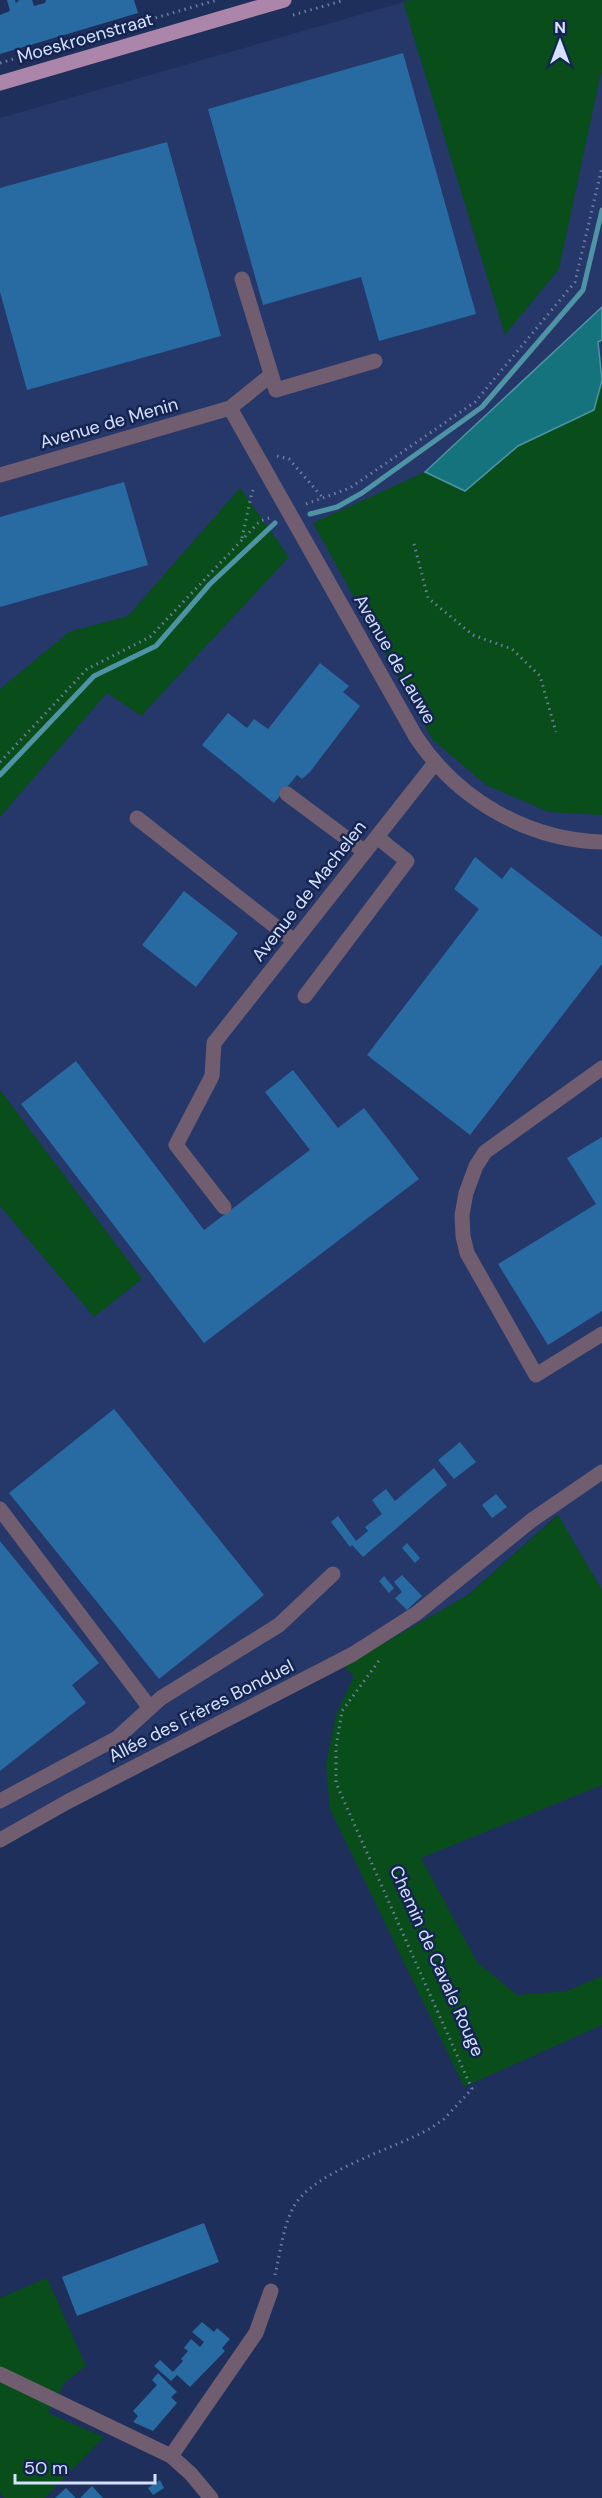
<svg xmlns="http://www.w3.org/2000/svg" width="602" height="2498" font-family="'DM Sans',sans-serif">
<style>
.built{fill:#26376a}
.green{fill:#084d1a}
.water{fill:#15737d;stroke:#4f94a4;stroke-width:1.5}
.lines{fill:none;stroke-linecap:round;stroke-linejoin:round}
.stream{stroke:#4f94a4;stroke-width:5}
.building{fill:#286ba2}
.path{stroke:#6e7da3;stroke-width:3;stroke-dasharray:1.5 4.5;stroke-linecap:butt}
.minor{stroke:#705d6f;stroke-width:15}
.major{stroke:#ac85ab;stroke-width:15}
.labels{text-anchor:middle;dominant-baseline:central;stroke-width:5;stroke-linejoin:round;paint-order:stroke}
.street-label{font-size:18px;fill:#d5e2fe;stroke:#152450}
</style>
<rect width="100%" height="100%" fill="#1f2f5c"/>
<path class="built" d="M411 0H602V1590L557 1515 468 1595 344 1666 29 1831 0 1849V118Z"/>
<path class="green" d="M411 0H602V68L559 269 505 335 403 2Z
M602 380V815L549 812 486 785 432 739 313 523 425 472 465 491 518 446 594 410Z
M240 488 289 557 141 716 107 693 0 817V689L69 632 128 616Z
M0 1090 142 1279 94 1317 0 1206Z
M558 1515 602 1590V1785L421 1858 477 1962 517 1995 567 1991 602 1976V2025L464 2087 330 1809 326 1764 336 1715 354 1676 344 1666 468 1595Z
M47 2278 86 2366 65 2382 48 2413 104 2437 45 2498H4L0 2492V2298Z"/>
<path class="water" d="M602 307V340L598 342 602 380 594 410 518 446 465 491 425 472Z"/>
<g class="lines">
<path class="stream" d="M310 514 337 507 362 493 482 407 583 290 602 210
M0 775 94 676 156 646 210 584 275 523"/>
</g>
<path class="building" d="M7 0H15L16 3 19 0H32L34 6 45 3 46 0H134L138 13 0 54V15L10 11Z
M403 53 476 314 379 341 361 277 263 305 208 109Z
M167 142 221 336 27 390 0 292V188Z
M124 482 148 565 0 607V517Z
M320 663 349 686 343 692 360 706 310 772 302 779 297 775 274 803 202 745 228 713 247 728 254 719 268 729Z
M475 857 502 879 511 867 602 937V964L470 1135 367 1055 479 909 454 889Z
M184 891 238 933 196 987 142 945Z
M76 1061 204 1230 310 1150 265 1092 293 1070 338 1128 364 1108 419 1179 204 1343 21 1104Z
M602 1137V1311L548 1345 498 1264 596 1204 567 1158Z
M114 1409 264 1595 159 1679 9 1493Z
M460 1442 476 1462 454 1479 438 1460Z
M434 1468 447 1485 363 1557 352 1545 350 1547 331 1522 338 1516 356 1541 368 1531 365 1527 382 1514 372 1500 386 1489 395 1501Z
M496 1494 507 1507 492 1518 482 1505Z
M0 1541 99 1663 72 1685 86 1703 0 1771Z
M407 1543 420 1558 415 1563 402 1548Z
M402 1575 422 1596 407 1610 395 1598 402 1592 394 1582Z
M384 1576 394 1588 389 1593 379 1581Z
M204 2223 219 2262 77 2316 62 2277Z
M202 2322 214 2332 217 2328 230 2339 222 2348 225 2351 190 2387 177 2375 171 2381 154 2366 160 2360 173 2372 183 2361 181 2359 188 2351 184 2348 191 2339 200 2347 204 2342 192 2332Z
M158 2373 177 2392 171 2397 177 2403 153 2431 133 2422 138 2416 133 2411 157 2385 152 2380Z
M160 2480 164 2488 153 2495 148 2488Z
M92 2486 103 2498H80Z
M66 2488 76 2498H55Z"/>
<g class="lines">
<path class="path" d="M293 15 345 0
M0 63 217 0
M277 456 289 459 323 498
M306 504 350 488 475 402 575 282 602 167
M242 538 252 492 255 487
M414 544 428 598 473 635 512 649 540 676 556 732
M0 762 87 669 150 637 260 521 272 517
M275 2275C280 2254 283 2227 293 2208 312 2171 395 2149 431 2128L444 2119 472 2089 336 1783V1747L342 1711 381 1658"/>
<path class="minor" d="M242 279 276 390 375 361
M230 408 416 737C457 799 527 840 602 842
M0 475 230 408 271 375
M287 794 365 852
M137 818 294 941
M305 996 407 861 377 837
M602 1068 485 1152 476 1166 466 1193 462 1215 463 1236 467 1253 536 1375 602 1334
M224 1207 176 1145 212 1076 214 1043 435 763
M0 1509 150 1708
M0 1801 117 1738 161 1698 279 1625 333 1574
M0 1840 67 1802 353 1654 417 1613 532 1520 602 1472
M0 2374 171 2456 191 2474 211 2498
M171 2456 256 2333 271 2291"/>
<path class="major" d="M0 83 284 0"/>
</g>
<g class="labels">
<g class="street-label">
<text transform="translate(85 38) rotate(-16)">Moeskroenstraat</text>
<text transform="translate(109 423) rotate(-16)">Avenue de Menin</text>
<text transform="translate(395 659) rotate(60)">Avenue de Lauwe</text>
<text transform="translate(309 891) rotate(-52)">Avenue de Machelen</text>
<text transform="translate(201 1711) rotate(-27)">Allée des Frères Bonduel</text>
<text transform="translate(437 1961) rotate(66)">Chemin de Cavale Rouge</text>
</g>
</g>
<g transform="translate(560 42)" stroke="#152450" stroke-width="4.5" paint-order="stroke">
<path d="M0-4.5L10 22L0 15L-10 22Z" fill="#d5e2fe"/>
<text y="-9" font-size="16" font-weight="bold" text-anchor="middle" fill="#d5e2fe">N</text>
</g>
<path d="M15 2474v9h140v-9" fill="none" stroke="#d5e2fe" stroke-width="3"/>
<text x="24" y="2474" font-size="18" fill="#d5e2fe" stroke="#152450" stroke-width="4.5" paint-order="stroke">50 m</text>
</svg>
